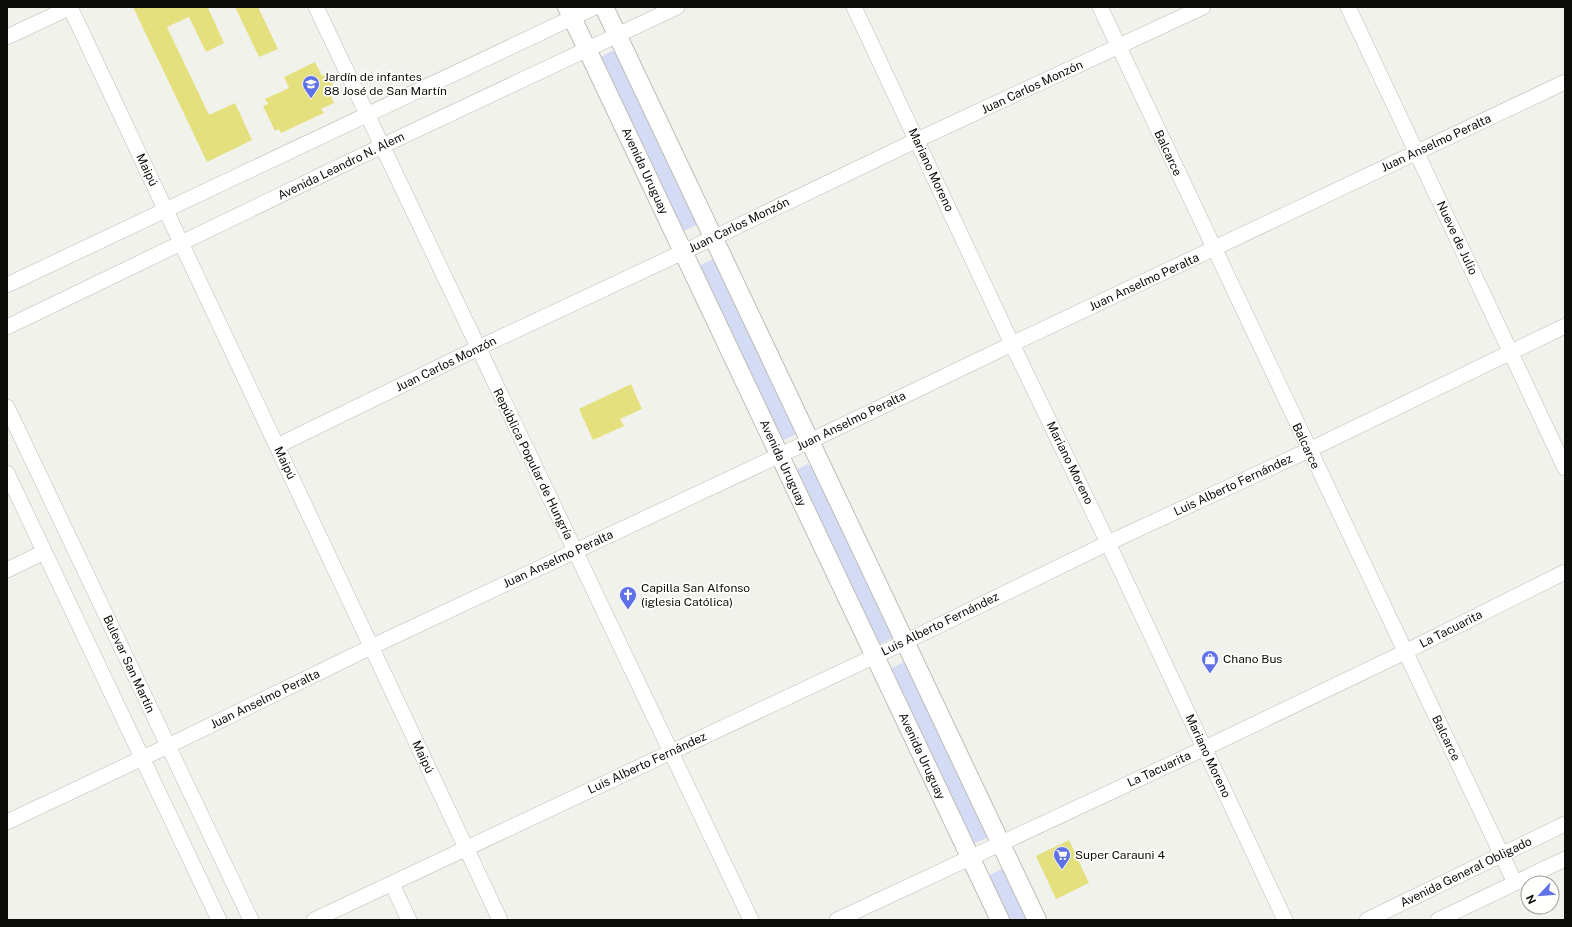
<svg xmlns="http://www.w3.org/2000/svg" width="1572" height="927" font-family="'Public Sans',sans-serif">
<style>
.green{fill:#d4dbf5}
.building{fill:#e4e07e}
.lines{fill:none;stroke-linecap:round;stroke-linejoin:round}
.minor-casing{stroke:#bdbdb7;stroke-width:16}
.tertiary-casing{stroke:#bdbdb7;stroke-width:20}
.minor{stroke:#fff;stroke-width:15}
.tertiary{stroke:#fff;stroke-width:18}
.labels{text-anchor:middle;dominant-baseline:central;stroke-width:3.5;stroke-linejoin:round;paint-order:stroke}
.poi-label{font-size:12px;fill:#0c0c0a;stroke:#fffffe;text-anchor:start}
.street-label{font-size:12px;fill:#0c0c0a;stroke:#fffffe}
</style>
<rect width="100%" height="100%" fill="#f2f2ec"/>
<path class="green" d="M612 51 615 52 697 220V225L683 231 600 57Z
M713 259 716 261 798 433 784 440 779 438 699 269 701 265Z
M808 464 811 466 893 633 892 638 878 645 796 470Z
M904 662 907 664 989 837 975 843 970 841 890 673 892 668Z
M1002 869 1005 871 1029 920H1006L987 880 989 875Z"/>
<path class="building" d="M133 7H209L208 8 224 43 206 52 189 17 167 27 209 115 235 103 252 140 207 162Z
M235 7H258L278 49 259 57Z
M315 62 322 76 328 73 333 85 327 88 334 103 321 109 324 113 281 133 279 129 275 131 263 106 268 104 265 99 289 88 284 77Z
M631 384 642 409 620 419 624 426 593 440 579 409Z
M1069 840 1089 883 1056 899 1036 856Z"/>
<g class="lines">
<defs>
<path id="minor" d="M70 7 500 920
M316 7 751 920
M854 7 1012 344 1108 543 1285 920
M1100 7 1515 883
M1348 7 1565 468
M7 37 71 7
M7 285 595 7
M7 327 382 146 677 7
M7 407 251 920
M277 446 478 348 713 238 917 140 1203 7
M7 473 219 920
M7 570 44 552
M7 822 168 746 371 647 810 441 1012 344 1565 82
M392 884 409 920
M314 920 905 642 1108 543 1309 450 1565 326
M837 920 1205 748 1405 652 1565 572
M1367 920 1565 824
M1438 920 1565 859"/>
<path id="tertiary" d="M567 7 1000 920
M604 7 1037 920"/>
</defs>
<use href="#minor" class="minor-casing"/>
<use href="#tertiary" class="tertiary-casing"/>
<use href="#minor" class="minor"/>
<use href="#tertiary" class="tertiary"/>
</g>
<defs>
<symbol id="school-pin" viewBox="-11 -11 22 30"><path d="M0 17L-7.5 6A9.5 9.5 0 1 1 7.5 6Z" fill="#5f71e8" stroke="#fffffe"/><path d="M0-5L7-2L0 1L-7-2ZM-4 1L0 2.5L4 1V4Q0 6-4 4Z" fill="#fff"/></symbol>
<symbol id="church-pin" viewBox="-11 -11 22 30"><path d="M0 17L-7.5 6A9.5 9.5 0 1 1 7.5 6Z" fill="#5f71e8" stroke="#fffffe"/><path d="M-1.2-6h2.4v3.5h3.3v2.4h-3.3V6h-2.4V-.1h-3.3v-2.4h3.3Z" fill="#fff"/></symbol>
<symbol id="shop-pin" viewBox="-11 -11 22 30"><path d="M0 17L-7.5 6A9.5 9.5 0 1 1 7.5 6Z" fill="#5f71e8" stroke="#fffffe"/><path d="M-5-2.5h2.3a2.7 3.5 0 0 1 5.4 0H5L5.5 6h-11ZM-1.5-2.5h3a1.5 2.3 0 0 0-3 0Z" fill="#fff"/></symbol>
<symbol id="supermarket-pin" viewBox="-11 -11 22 30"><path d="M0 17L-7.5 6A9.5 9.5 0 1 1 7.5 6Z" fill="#5f71e8" stroke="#fffffe"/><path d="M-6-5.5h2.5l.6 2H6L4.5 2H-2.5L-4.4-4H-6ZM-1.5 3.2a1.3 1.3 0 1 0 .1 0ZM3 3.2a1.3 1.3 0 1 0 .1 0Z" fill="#fff"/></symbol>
</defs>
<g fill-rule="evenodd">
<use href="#school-pin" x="301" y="74" width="20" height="27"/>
<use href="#church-pin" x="618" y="585" width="20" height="27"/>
<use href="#shop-pin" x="1200" y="649" width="20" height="27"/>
<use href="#supermarket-pin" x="1052" y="845" width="20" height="27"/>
</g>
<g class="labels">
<g class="poi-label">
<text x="324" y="77">Jardín de infantes<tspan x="324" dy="14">88 José de San Martín</tspan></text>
<text x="641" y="588">Capilla San Alfonso<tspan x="641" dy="14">(iglesia Católica)</tspan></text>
<text x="1223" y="659">Chano Bus</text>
<text x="1075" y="855">Super Carauni 4</text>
</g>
<g class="street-label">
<text transform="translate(1032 87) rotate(-25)">Juan Carlos Monzón</text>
<text transform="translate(1436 143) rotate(-25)">Juan Anselmo Peralta</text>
<text transform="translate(1168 153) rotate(65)">Balcarce</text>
<text transform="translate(341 166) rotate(-26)">Avenida Leandro N. Alem</text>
<text transform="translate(147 170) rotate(65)">Maipú</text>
<text transform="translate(931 170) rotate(65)">Mariano Moreno</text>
<text transform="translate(645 171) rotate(65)">Avenida Uruguay</text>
<text transform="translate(739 225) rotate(-26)">Juan Carlos Monzón</text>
<text transform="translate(1457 238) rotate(65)">Nueve de Julio</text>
<text transform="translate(1144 282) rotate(-25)">Juan Anselmo Peralta</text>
<text transform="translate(446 364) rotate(-26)">Juan Carlos Monzón</text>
<text transform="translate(851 421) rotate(-26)">Juan Anselmo Peralta</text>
<text transform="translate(1306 446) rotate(65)">Balcarce</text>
<text transform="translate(285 463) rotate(65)">Maipú</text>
<text transform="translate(783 463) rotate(65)">Avenida Uruguay</text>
<text transform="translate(1070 463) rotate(64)">Mariano Moreno</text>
<text transform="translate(533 464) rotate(64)">República Popular de Hungría</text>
<text transform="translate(1233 485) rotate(-25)">Luis Alberto Fernández</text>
<text transform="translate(558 559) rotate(-25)">Juan Anselmo Peralta</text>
<text transform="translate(940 624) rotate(-26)">Luis Alberto Fernández</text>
<text transform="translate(1451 629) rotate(-27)">La Tacuarita</text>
<text transform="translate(129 664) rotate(65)">Bulevar San Martín</text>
<text transform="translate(265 699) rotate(-26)">Juan Anselmo Peralta</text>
<text transform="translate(1446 738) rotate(64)">Balcarce</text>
<text transform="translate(922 756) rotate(65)">Avenida Uruguay</text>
<text transform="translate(1208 756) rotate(65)">Mariano Moreno</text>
<text transform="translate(423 757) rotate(65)">Maipú</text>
<text transform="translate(647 763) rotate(-25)">Luis Alberto Fernández</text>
<text transform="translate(1159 769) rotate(-25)">La Tacuarita</text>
<text transform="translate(1466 872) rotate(-26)">Avenida General Obligado</text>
</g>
</g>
<rect width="1572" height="927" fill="none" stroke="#0c0c0a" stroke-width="16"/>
<g transform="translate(1540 895) rotate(244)"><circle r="19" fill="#fffffe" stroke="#9e9e9c"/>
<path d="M0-3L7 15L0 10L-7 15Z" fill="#5f71e8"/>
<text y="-6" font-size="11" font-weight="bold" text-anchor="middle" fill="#0c0c0a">N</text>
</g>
</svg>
